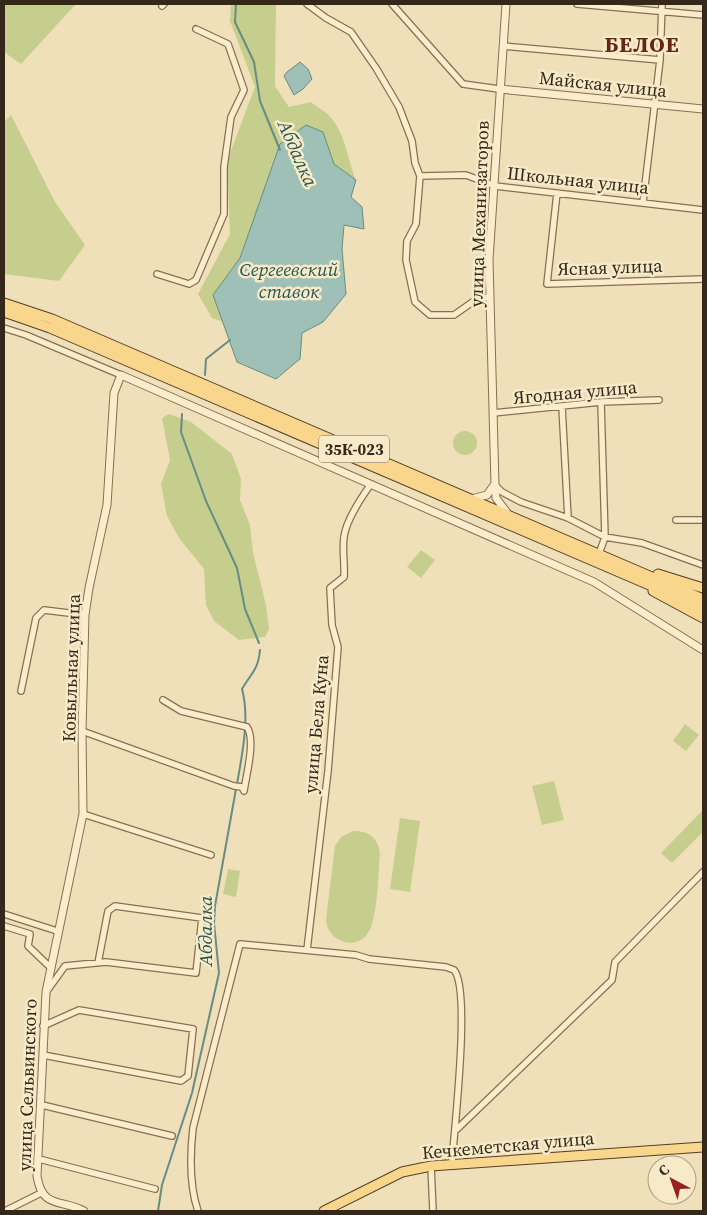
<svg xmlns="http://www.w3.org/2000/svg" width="707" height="1215" font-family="'Source Serif 4',serif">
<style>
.green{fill:#c6ce8d}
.water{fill:#9ec0b6;stroke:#668d84}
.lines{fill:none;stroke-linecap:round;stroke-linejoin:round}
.stream{stroke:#668d84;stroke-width:2}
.minor-casing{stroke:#876f53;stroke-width:8}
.tertiary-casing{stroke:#876f53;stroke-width:9}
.primary-casing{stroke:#543d28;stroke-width:11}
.minor{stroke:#fbedcc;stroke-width:5.5}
.tertiary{stroke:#fbedcc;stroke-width:7}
.primary{stroke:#f8d78c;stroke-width:9}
.labels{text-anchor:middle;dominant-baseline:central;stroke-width:5;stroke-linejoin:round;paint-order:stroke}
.shield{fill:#f7eac8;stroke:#6f624e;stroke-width:1}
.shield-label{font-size:16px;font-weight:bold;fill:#352719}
.street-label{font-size:18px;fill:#352719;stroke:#f7eac8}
.water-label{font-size:19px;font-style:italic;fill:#275653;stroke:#f7eac8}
.district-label{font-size:22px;font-weight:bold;letter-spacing:1px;fill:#642616;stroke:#f7eac8}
</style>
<rect width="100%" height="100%" fill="#f0e0b9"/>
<path class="green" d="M4 4H76L21 64 4 52Z
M231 4H276L275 86 289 107 311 102C317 107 327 112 332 119 346 137 348 161 356 180L334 164 323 132 258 210 240 258 213 295 224 322 212 318 198 294 230 234 227 161 255 87 230 21Z
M11 115 55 202 85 245 59 281 4 274V122Z
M169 414 191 422 232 454 241 479 240 500 250 525 253 553 266 605 269 629 265 637 239 640 214 621 206 605 204 569 179 538 167 516 161 484 170 460 162 418Z
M453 443a12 12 0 1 1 24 0a12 12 0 1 1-24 0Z
M421 550 435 560 421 578 407 567Z
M685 724 699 735 686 751 673 741Z
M554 781 564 820 542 825 532 786Z
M702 811V833L672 863 661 853Z
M400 818 420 821 410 892 390 889Z
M353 831C369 830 379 839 380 854 378 876 378 907 371 927 362 953 327 944 326 919L335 846 341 837Z
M228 869 240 871 236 897 223 894Z"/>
<path class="water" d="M300 62 308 69 312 79 303 89 294 95 284 76 287 72Z
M306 125 323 132 334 164 356 180 351 197 362 207 364 229 344 225 342 249 346 294 323 322 302 333 300 359 276 379 237 362 213 295 240 258 280 144Z"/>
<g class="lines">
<path class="stream" d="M236 4 235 22 254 62 260 101 280 150
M205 375 206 359 230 340
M182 414 181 432 206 501 237 568 245 609 259 643
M237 784C242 755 250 718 242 689 251 673 258 671 260 650
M158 1211 162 1185 192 1093 219 973 214 923 215 906 236 789"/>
<defs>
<path id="minor" d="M307 4 326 18 351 32 376 68 399 107 412 141 415 163 420 176 416 224 407 241 406 260 415 302 430 315H454L474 301 488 297
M392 4 463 84 499 89
M577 4 703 15
M162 6 164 4
M503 46 660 60
M420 176 466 175 495 186 703 210
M557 193 547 284 703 279
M643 202 660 60 662 4
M157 274 189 284 196 280 224 214V167L231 117 244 90 228 44 196 29
M4 328 26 335 121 375
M562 407 568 518
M493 413 601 402 659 400
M495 485 502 492 521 502 568 518 605 537 642 543 703 565
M676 520H703
M599 554 605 537 601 402
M21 691 36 618 44 610 85 615
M82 731 234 786 242 787 244 791C246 776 256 740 247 727L181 711 163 700
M83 814 211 855
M4 914 57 931
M4 926 30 934 28 946 50 967
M307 950 328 771 338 647 332 625 330 588 344 577C345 564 342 550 344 537 346 520 361 498 371 484
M47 991 65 966 106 962 196 973 202 918 115 906 108 911 98 963
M43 1055 181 1081 188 1076 193 1029 79 1010 43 1026
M42 1105 172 1136
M455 1131 612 980 615 962 703 872
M39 1159 155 1189
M431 1166 433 1211
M5 1211 41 1193
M198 1211C189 1185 190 1155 193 1128L240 944 356 955 369 959 446 967 454 970C471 989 454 1131 452 1163"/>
<path id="tertiary" d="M506 4 489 260 495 485 496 498 508 514
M499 89 703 109
M471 499 487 495 494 485
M84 1211C61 1199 42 1209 37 1176L46 992 83 814 82 731 85 615 89 588 107 505 114 393 121 375 594 582 703 650"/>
<path id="primary" d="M4 303 52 319 703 599
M4 312 50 328 703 608
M658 574 703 588
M653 591 703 618
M324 1211 402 1172 431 1166 703 1147"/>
</defs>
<use href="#minor" class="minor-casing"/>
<use href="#tertiary" class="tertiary-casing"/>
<use href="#primary" class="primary-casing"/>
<use href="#minor" class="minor"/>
<use href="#tertiary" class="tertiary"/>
<use href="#primary" class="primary"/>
</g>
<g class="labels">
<rect class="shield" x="319" y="435.5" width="70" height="27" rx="4"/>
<g class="shield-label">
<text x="354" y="449">35К-023</text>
</g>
<g class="street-label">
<text transform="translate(603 84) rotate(6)">Майская улица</text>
<text transform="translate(578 180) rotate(6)">Школьная улица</text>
<text transform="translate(479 214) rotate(-88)">улица Механизаторов</text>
<text transform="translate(610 267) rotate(-2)">Ясная улица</text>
<text transform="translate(575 392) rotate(-5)">Ягодная улица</text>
<text transform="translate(71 668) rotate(-88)">Ковыльная улица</text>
<text transform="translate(316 724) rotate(-85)">улица Бела Куна</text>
<text transform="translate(27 1085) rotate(-88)">улица Сельвинского</text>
<text transform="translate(508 1145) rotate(-5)">Кечкеметская улица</text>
</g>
<g class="water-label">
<text transform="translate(298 153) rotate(66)">Абдалка</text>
<text x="289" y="269">Сергеевский<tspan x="289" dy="22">ставок</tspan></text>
<text transform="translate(205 931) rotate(-90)">Абдалка</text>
</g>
<g class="district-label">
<text x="642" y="44">БЕЛОЕ</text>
</g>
</g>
<rect width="707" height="1215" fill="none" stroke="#352719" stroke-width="10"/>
<g transform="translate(672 1180) rotate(319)"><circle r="24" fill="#f7eac8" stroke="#a99c82"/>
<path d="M0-4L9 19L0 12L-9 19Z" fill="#9a1f20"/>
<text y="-8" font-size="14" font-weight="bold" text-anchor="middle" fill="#352719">С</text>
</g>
</svg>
